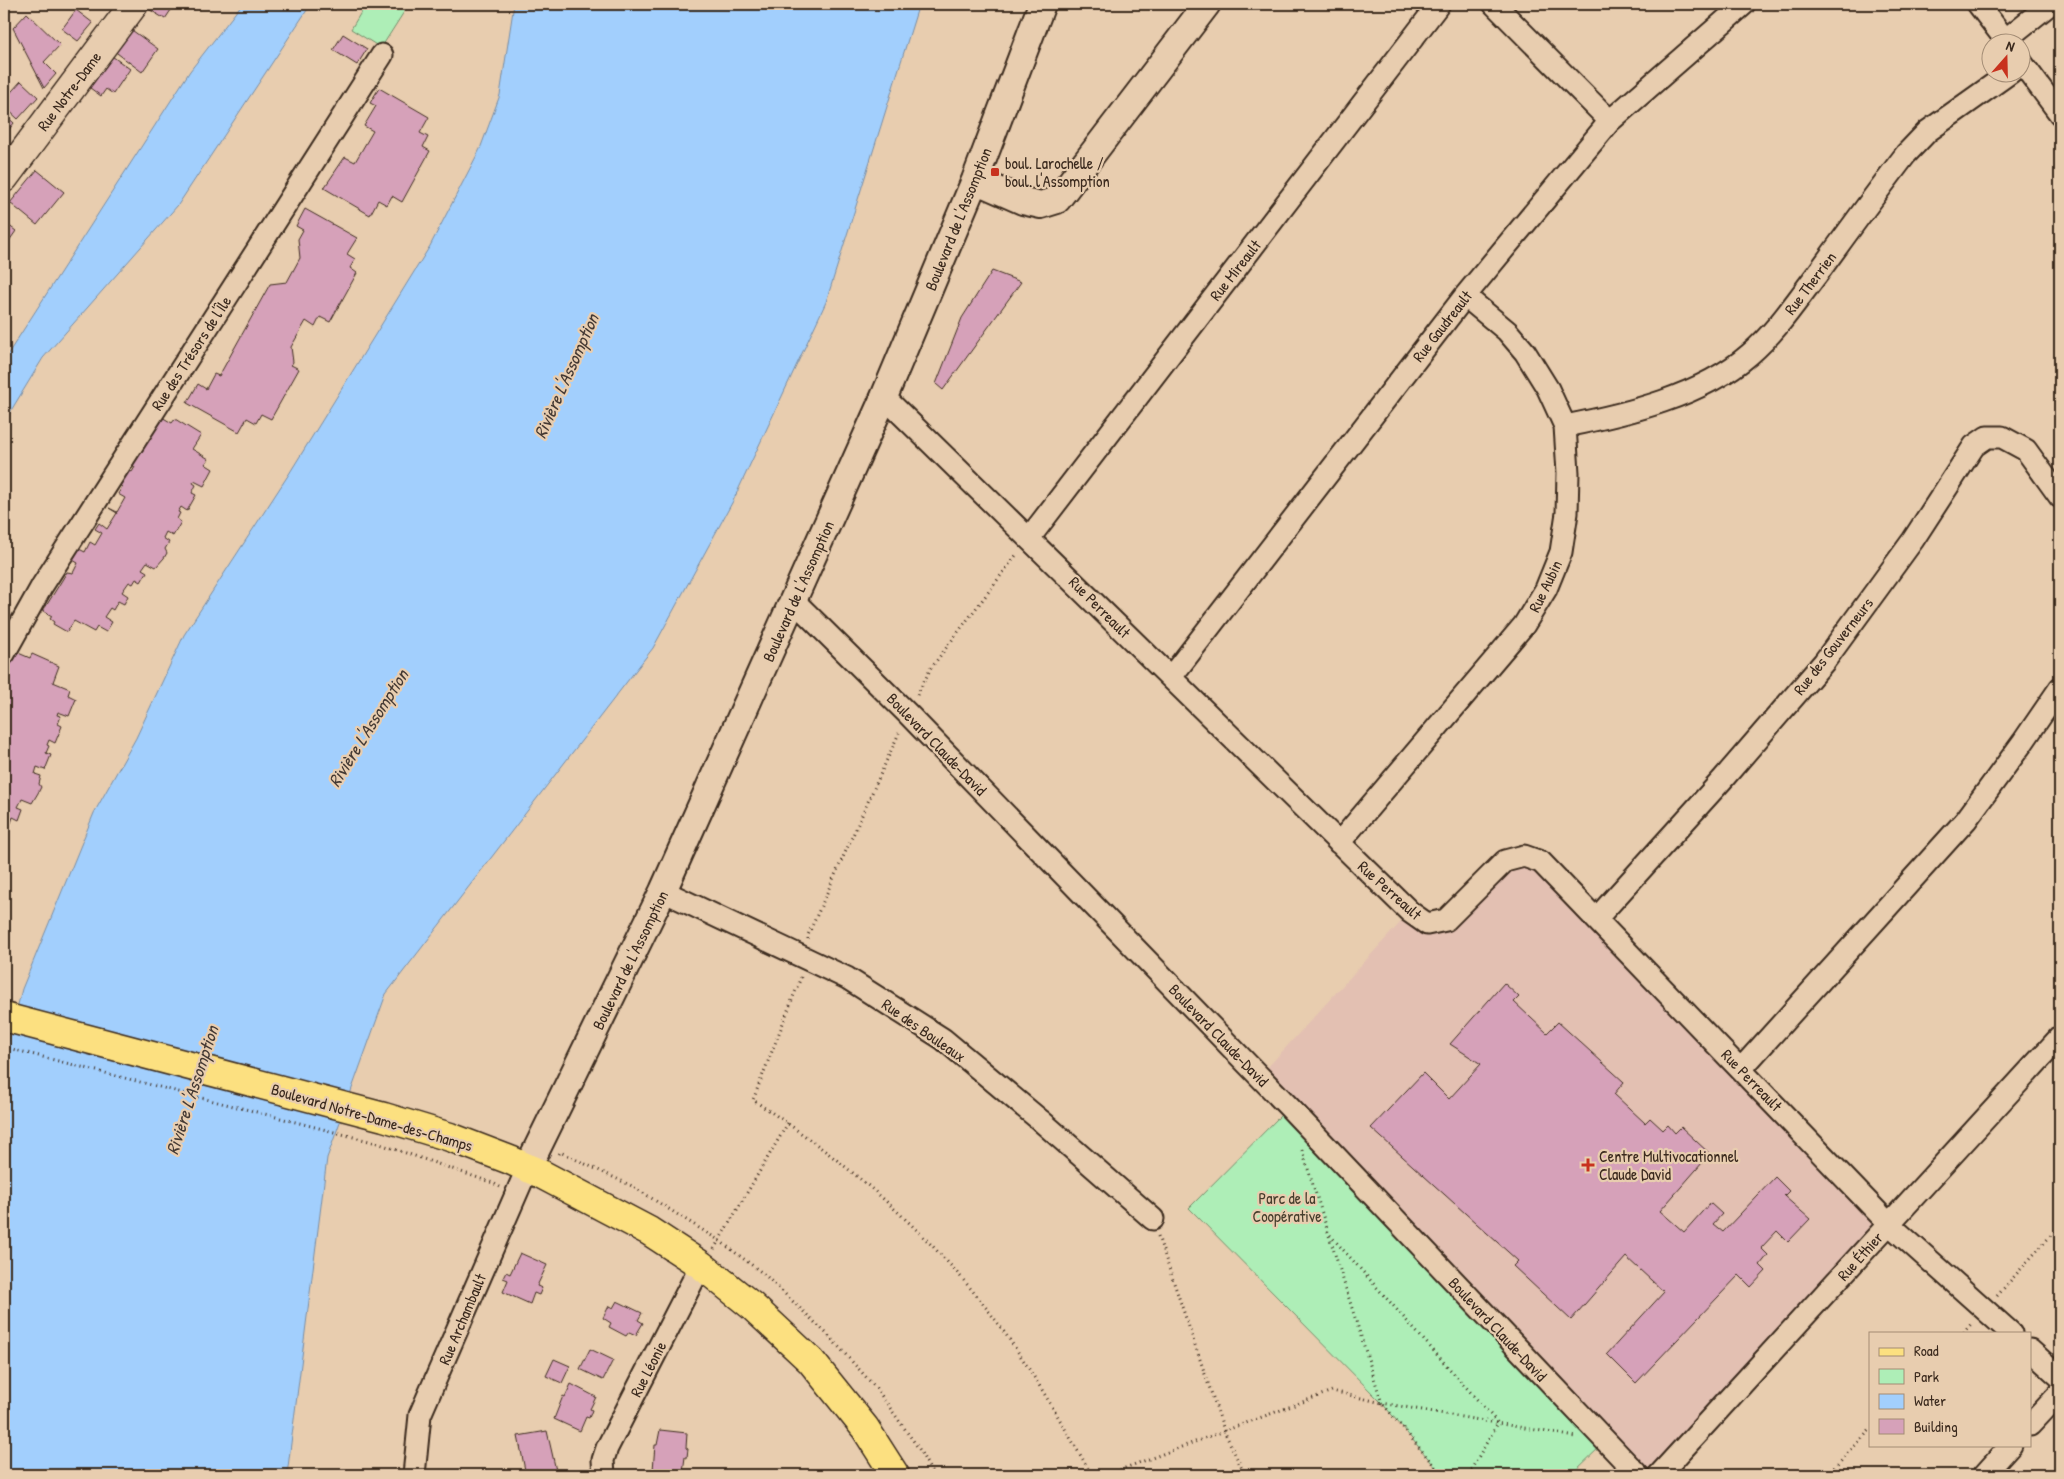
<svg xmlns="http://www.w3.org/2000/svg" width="2064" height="1479" font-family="'Patrick Hand',sans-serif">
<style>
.built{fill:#e3c0b2}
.green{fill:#aeeeb7;stroke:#748c6a}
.water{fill:#a2cffd;stroke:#798da4}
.building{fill:#d6a1b9;stroke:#3b2a1e}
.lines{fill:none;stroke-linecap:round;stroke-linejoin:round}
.minor-casing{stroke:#3b2a1e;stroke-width:25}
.tertiary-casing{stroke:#3b2a1e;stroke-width:30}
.secondary-casing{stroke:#3b2a1e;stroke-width:31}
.primary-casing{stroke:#3b2a1e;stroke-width:31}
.path{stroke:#3b2a1e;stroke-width:3;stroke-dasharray:1 4;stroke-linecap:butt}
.minor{stroke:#e8cdaf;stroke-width:21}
.tertiary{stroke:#e8cdaf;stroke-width:26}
.secondary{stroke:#e8cdaf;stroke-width:28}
.primary{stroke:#fce080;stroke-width:28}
.poi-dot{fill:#c8321e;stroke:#e8cdaf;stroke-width:2}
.labels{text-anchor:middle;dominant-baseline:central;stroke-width:4.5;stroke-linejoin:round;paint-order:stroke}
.street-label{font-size:16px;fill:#3b2a1e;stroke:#e8cdaf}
.poi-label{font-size:16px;fill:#3b2a1e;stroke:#e8cdaf;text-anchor:start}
.park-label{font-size:16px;fill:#463e2d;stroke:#e8cdaf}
.water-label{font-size:18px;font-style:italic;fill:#453a34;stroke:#e8cdaf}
</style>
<rect width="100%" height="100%" fill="#e8cdaf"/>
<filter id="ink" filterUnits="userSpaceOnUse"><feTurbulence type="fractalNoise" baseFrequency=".02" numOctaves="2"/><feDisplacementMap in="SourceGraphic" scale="10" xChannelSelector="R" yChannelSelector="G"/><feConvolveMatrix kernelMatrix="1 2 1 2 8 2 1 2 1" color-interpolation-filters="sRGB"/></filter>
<g filter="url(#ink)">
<path class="built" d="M1524 856 1889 1224 1659 1475H1638L1289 1107 1267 1068 1410 912 1427 924Z"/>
<path class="green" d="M366 4H409L381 48 351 29Z
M1289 1107 1605 1442 1571 1475H1442L1382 1403 1189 1208Z"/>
<path class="water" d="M242 4H311L178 205 43 358 4 422V360L190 71Z
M514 4H919L826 302 733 501 653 648 386 994 327 1158 287 1475H4V1059L22 989 94 813 136 738 184 635 289 474 430 246 480 149 500 95Z"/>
<path class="building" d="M149 4H175L165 19 147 8Z
M76 10 93 23 78 41 62 29Z
M27 13 60 45 44 62 56 74 44 88 13 28Z
M129 28 158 49 142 72 113 50Z
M343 34 367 49 357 65 333 50Z
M109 54 130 69 113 94 106 89 101 96 86 85Z
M21 81 38 97 18 119 4 106V100Z
M379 88 429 117 420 133 428 137 423 147 430 151 402 202 392 196 387 205 378 200 370 215 324 188 345 157 355 162 373 131 364 126 376 106 370 103Z
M4 114 14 123 4 136Z
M37 170 64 192 37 225 10 203Z
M305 209 357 238 347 254 355 259 350 268 357 273 330 322 320 317 315 327 306 321 291 347 293 362 291 365 299 369 271 419 261 414 256 423 247 418 239 432 187 403 198 384 206 389 214 374 219 376 270 284 287 282 300 258 298 239 303 230 296 226Z
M4 222 16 231 4 248Z
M992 271 1021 282 943 390 936 384 962 318Z
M160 416 172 423 175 419 201 435 192 449 209 459 205 464 213 469 204 486 194 481 193 483 196 485 192 493 196 495 187 511 181 507 178 512 180 513 177 519 181 522 173 536 166 532 163 538 169 542 165 549 167 553 164 558 156 567 147 562 142 569 147 572 141 582 136 579 133 584 129 582 122 592 128 596 124 604 118 601 113 610 110 608 104 617 112 622 106 632 97 627 94 632 74 621 67 632 53 624 54 622 50 619 52 616 43 611 67 572 73 573 78 563 71 559 77 548 85 552 90 542 95 545 102 533 95 529 99 523 107 529 117 513 109 508 117 512 125 498 118 494 122 487 115 482 124 467 132 472 135 467 130 464Z
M16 652 30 658 32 654 59 666 53 682 70 689 68 695 76 699 69 716 58 712 57 715 61 716 58 724 62 726 55 743 49 740 47 745 49 746 46 753 51 755 45 770 37 767 35 774 41 776 39 784 41 787 38 793 32 803 22 799 18 807 23 809 19 820 13 817 11 823 6 821 4 827V680Z
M1504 983 1519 997 1514 1002 1547 1033 1558 1022 1624 1082 1614 1094 1645 1123 1650 1118 1663 1130 1668 1125 1675 1133 1681 1127 1710 1154 1660 1211 1684 1232 1710 1203 1722 1214 1713 1224 1723 1232 1775 1177 1789 1191 1784 1196 1810 1219 1788 1242 1777 1231 1761 1248 1768 1255 1760 1265 1766 1271 1751 1287 1739 1275 1636 1383 1607 1354 1664 1292 1626 1257 1571 1320 1513 1266 1518 1261 1371 1128 1423 1073 1449 1099 1481 1064 1450 1044Z
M520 1253 547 1265 537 1286 542 1288 539 1295 534 1293 530 1304 503 1292 508 1280 503 1278 506 1272 510 1274Z
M617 1301 642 1313 638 1320 643 1323 636 1335 629 1332 626 1336 609 1327 611 1323 603 1318 609 1306 613 1308Z
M590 1349 613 1360 603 1380 580 1369Z
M554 1359 570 1366 562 1383 546 1376Z
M571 1384 596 1397 590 1409 592 1410 589 1418 586 1417 580 1431 554 1419 563 1396 565 1397Z
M660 1430 687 1433 686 1448 688 1449 687 1457H685L683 1472 653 1470 655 1445H657Z
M547 1431 557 1475H526L518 1436Z"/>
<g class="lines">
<defs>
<path id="minor" d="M1494 4 1610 121
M1978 4 2007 42
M2005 40 2050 4
M2022 63 2060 114
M884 397 1410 912 1427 924 1446 920 1505 861 1524 856 1541 862 1889 1224 2011 1333
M1565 426C1627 414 1702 396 1750 354 1777 331 1797 300 1818 273 1847 233 1876 193 1906 154L1928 131 2011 72
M1030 537 1439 4
M794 601 908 714 1289 1107 1638 1475
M4 654 42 586 382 55
M1171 677 1465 296 1610 121 1744 4
M1339 843 1524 625 1546 589 1561 552 1567 513 1568 473 1565 426 1548 389 1525 352 1507 331 1465 296
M663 891 847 978 943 1039 1040 1120 1153 1219
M1596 919 1722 780 1824 662 1913 540 1974 446 1987 437H2002L2026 450 2060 497
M1741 1069 1966 820 2023 742 2060 688
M2030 1350 2060 1377
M2030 1425 2060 1393
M414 1475 420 1415 528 1167
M604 1475 603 1460 607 1448 701 1265
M1659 1475 2060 1037
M1984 1475 2011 1445"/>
<path id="tertiary" d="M975 180 1023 201 1041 205 1057 200 1207 4
M528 1167 663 891 884 397 975 180 1042 4"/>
<path id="secondary" d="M4 178 134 4"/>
<path id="primary" d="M4 1017 384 1117 450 1137 510 1160 541 1174 649 1231 701 1265 752 1306 811 1361 865 1428 895 1475"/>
</defs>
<use href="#minor" class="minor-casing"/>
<use href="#tertiary" class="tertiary-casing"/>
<use href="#secondary" class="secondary-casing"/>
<use href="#primary" class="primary-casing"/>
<path class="path" d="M917 695 931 668 1017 554
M808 939V935L899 733
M801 977 753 1100C840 1157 923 1226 987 1309 1027 1360 1059 1419 1092 1475
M4 1047 377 1143 493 1183 500 1187
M1302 1150 1382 1403 1576 1437
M559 1154 560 1152 632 1186 720 1241 765 1275 827 1334 876 1388 919 1449 933 1475
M1330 1235 1498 1423 1468 1475
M1158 1236 1225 1433 1245 1475
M714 1249 788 1123
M1997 1296 2060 1225
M1963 1333 1973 1322
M1106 1475 1332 1391 1382 1403 1442 1475
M1827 1475 1870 1430"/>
<use href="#minor" class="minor"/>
<use href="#tertiary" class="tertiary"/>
<use href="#secondary" class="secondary"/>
<use href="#primary" class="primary"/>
</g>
</g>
<g class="poi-dot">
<rect x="990" y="167" width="10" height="10" rx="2.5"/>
<path d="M1585.5 1157.5h5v5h5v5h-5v5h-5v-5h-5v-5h5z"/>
</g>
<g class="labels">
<g class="street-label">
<text transform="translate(69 91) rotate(-53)">Rue Notre-Dame</text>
<text transform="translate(958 219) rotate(-68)">Boulevard de L'Assomption</text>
<text transform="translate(1235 270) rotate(-52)">Rue Mireault</text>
<text transform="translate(1810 283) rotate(-53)">Rue Therrien</text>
<text transform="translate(1442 326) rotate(-52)">Rue Gaudreault</text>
<text transform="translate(191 353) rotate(-57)">Rue des Trésors de l'Île</text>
<text transform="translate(1545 586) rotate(-64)">Rue Aubin</text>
<text transform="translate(798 591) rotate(-66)">Boulevard de L'Assomption</text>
<text transform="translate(1100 607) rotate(45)">Rue Perreault</text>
<text transform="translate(1833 646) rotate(-52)">Rue des Gouverneurs</text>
<text transform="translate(937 744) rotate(46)">Boulevard Claude-David</text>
<text transform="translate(1390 890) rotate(42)">Rue Perreault</text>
<text transform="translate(630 960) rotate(-64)">Boulevard de L'Assomption</text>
<text transform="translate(924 1030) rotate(35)">Rue des Bouleaux</text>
<text transform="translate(1219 1035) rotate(46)">Boulevard Claude-David</text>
<text transform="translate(1752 1080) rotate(46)">Rue Perreault</text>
<text transform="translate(372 1117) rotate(16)">Boulevard Notre-Dame-des-Champs</text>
<text transform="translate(1860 1256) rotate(-48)">Rue Éthier</text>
<text transform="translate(462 1319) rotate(-67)">Rue Archambault</text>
<text transform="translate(1498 1329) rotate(47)">Boulevard Claude-David</text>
<text transform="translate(648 1369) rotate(-63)">Rue Léonie</text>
</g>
<g class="poi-label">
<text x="1005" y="163">boul. Larochelle /<tspan x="1005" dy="18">boul. l'Assomption</tspan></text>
<text x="1599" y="1156">Centre Multivocationnel<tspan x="1599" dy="18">Claude David</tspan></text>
</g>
<g class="park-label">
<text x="1287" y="1198">Parc de la<tspan x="1287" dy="18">Coopérative</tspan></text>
</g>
<g class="water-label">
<text transform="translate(566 376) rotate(-66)">Rivière L'Assomption</text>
<text transform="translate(368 728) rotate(-58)">Rivière L'Assomption</text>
<text transform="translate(192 1090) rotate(-72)">Rivière L'Assomption</text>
</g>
</g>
<rect width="2064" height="1479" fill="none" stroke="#e8cdaf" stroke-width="20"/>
<rect x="10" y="10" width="2044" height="1459" fill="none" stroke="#3b2a1e" stroke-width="2" filter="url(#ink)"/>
<rect x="1869" y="1332" width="162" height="115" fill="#e8cdaf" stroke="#a38c75"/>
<rect x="1879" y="1348" width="25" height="8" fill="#fce080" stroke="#a38c75"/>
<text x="1914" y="1356" font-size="15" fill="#3b2a1e">Road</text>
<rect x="1879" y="1369" width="25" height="15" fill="#aeeeb7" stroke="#a38c75"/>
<text x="1914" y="1382" font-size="15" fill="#3b2a1e">Park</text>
<rect x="1879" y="1394" width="25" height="15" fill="#a2cffd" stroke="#a38c75"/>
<text x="1914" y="1406" font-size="15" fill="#3b2a1e">Water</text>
<rect x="1879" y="1419" width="25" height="15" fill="#d6a1b9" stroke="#a38c75"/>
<text x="1914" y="1432" font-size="15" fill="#3b2a1e">Building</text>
<g transform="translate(2006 58) rotate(20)"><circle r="24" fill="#e8cdaf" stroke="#a38c75"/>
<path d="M0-4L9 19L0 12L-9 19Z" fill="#c8321e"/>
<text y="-8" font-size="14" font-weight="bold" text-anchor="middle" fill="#3b2a1e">N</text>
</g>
</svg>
